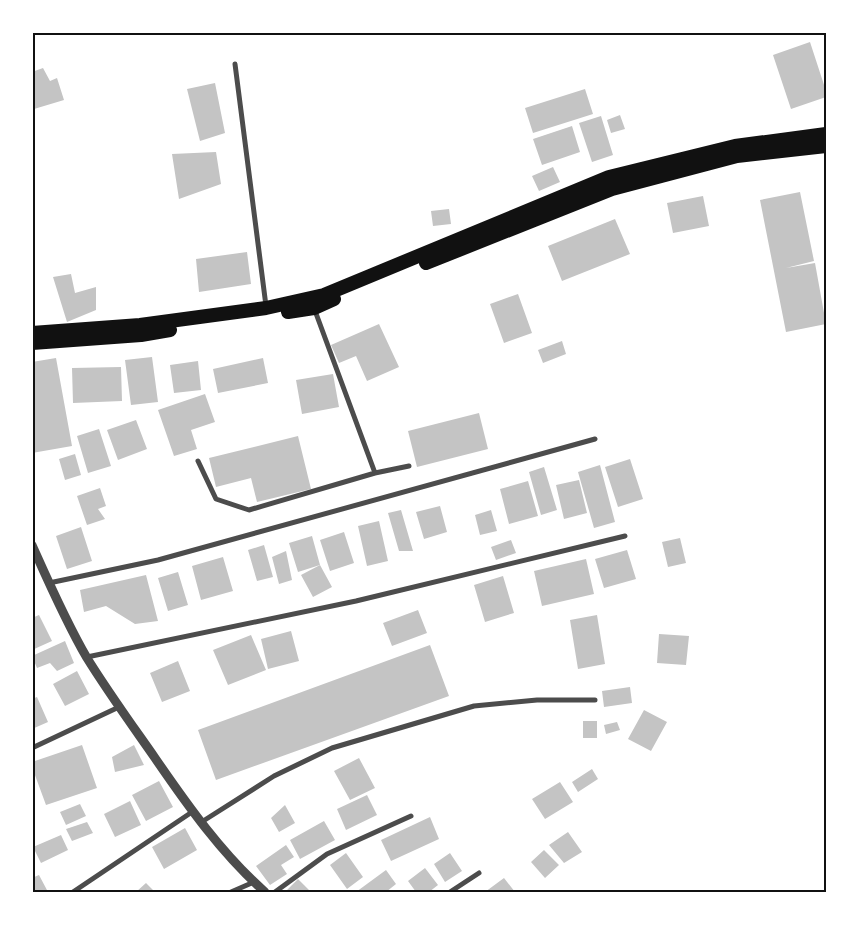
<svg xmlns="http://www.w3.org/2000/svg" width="859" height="925" font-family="'DejaVu Sans',sans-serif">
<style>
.building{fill:#c4c4c4}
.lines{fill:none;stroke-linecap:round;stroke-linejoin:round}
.minor{stroke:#4c4c4c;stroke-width:5}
.tertiary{stroke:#4c4c4c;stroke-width:9}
.trunk{stroke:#111;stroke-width:14}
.neatline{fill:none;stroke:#111;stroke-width:2}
</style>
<rect width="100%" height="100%" fill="#fff"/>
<path class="building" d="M810 42 826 91V97L791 109 773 55Z
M43 68 50 81 57 78 64 100 34 109 32 72Z
M215 83 225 133 200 141 187 89Z
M585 89 593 114 533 133 525 108Z
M620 115 625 129 611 133 607 120Z
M601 116 613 155 592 162 579 123Z
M572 126 580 152 542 165 533 139Z
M216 152 221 184 179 199 172 154Z
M553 167 560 182 539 191 532 176Z
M800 192 814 261 786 268 815 263 826 324 786 332 760 200Z
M703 196 709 226 673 233 667 203Z
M449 209 451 224 433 226 431 211Z
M615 219 630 254 562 281 548 246Z
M247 252 251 284 199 292 196 259Z
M71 274 75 293 96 287V310L67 322 53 277Z
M518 294 532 333 504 343 490 304Z
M379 324 399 367 367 381 356 356 339 363 331 345Z
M562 341 566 354 543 363 538 350Z
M152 357 158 402 131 405 125 360Z
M56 358 72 446 32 453V362Z
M263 358 268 383 218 393 213 369Z
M198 361 201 390 174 393 170 365Z
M121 367 122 401 73 403 72 368Z
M333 374 339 407 302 414 296 380Z
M205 394 215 422 191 430 197 449 174 456 158 410Z
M479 413 488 449 417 467 408 431Z
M136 420 147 449 118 460 107 430Z
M99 429 111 466 88 473 77 436Z
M298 436 311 489 257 502 251 478 216 487 209 458Z
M75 454 81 475 65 480 59 459Z
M630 459 643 499 618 507 605 467Z
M600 465 615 522 594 528 578 472Z
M544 467 557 510 541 515 529 472Z
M579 480 587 513 564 519 556 485Z
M528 481 538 516 509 524 500 489Z
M100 488 106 506 98 509 105 519 87 525 77 496Z
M440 506 447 532 424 539 416 512Z
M401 510 413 551H399L388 513Z
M491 510 497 531 480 535 475 515Z
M379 521 388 561 367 566 358 526Z
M81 527 92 561 67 569 56 536Z
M344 532 354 563 330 571 320 540Z
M312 536 320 565 332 587 313 597 301 575 320 565 298 572 289 543Z
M680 538 686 563 668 567 662 542Z
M511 540 516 553 496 560 491 547Z
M264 545 273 577 257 581 248 550Z
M627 550 636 579 604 588 595 559Z
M286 551 292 580 279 584 272 557Z
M223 557 233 591 201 600 192 566Z
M586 559 594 594 542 606 534 571Z
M178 572 188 605 168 611 158 578Z
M146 575 158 621 135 624 106 606 84 612 80 590Z
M503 576 514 613 485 622 474 585Z
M418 610 427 633 392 646 383 623Z
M39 615 52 641 32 650V618Z
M597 615 605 664 578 669 570 620Z
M291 631 299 661 268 669 261 639Z
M659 634 689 636 686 665 657 663Z
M251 635 266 670 228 685 213 650Z
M65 641 74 663 57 671 50 663 37 668 32 656Z
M430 645 449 696 216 780 198 730Z
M178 661 190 691 162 702 150 673Z
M77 671 89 694 65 706 53 684Z
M630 687 632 703 604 707 602 691Z
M37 697 48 722 32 729V699Z
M644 710 667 722 651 751 628 739Z
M583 721H597V738H583Z
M617 722 620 730 606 734 604 725Z
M82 745 97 788 46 805 32 767V762Z
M134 745 144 765 115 772 112 757Z
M359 758 375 788 350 800 334 771Z
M592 769 598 779 578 792 572 782Z
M159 781 173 807 146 821 132 795Z
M560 782 573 802 545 819 532 799Z
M367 795 377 815 346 830 337 809Z
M130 801 141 825 115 837 104 814Z
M80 804 86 816 66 825 60 812Z
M285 805 295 823 279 832 271 818Z
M430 817 439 839 391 861 381 840Z
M324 821 335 840 300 859 290 840Z
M87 822 93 833 72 841 66 829Z
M185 828 197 850 164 869 152 847Z
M568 832 582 852 564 863 549 845Z
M61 835 68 850 41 863 33 847Z
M286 845 294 857 281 865 287 874 270 885 256 866Z
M544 850 559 865 545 878 531 862Z
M346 853 363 877 347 889 330 865Z
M450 853 462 871 445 882 434 864Z
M425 868 438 885 429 892H416L408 881Z
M386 870 396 884 386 892H356Z
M39 875 48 892H32V878Z
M504 878 515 892H485Z
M298 879 311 892H285Z
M146 883 155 892H136Z"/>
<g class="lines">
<path class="minor" d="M235 64 266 306
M198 461 216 499 249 510 375 473 314 308
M375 473 409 466
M49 583 158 560 595 439
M87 657 356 601 625 536
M32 748 119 707
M200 823 274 776 332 748 474 706 537 700H595
M73 892 192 812
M231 892 254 882
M275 892 327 854 411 816
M450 892 479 873"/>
<path class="tertiary" d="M32 545C49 583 66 622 87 658 108 692 132 725 155 758 188 806 222 854 265 892"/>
<path class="trunk" d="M426 263 612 189 737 156 826 146
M288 312 314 308 334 299
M32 333 140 325 266 308 324 295 609 177 735 146 826 134
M32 343 141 335 170 330"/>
</g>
<rect width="859" height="925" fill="none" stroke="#ffffff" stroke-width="68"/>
<rect x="34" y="34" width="791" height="857" class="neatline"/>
</svg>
